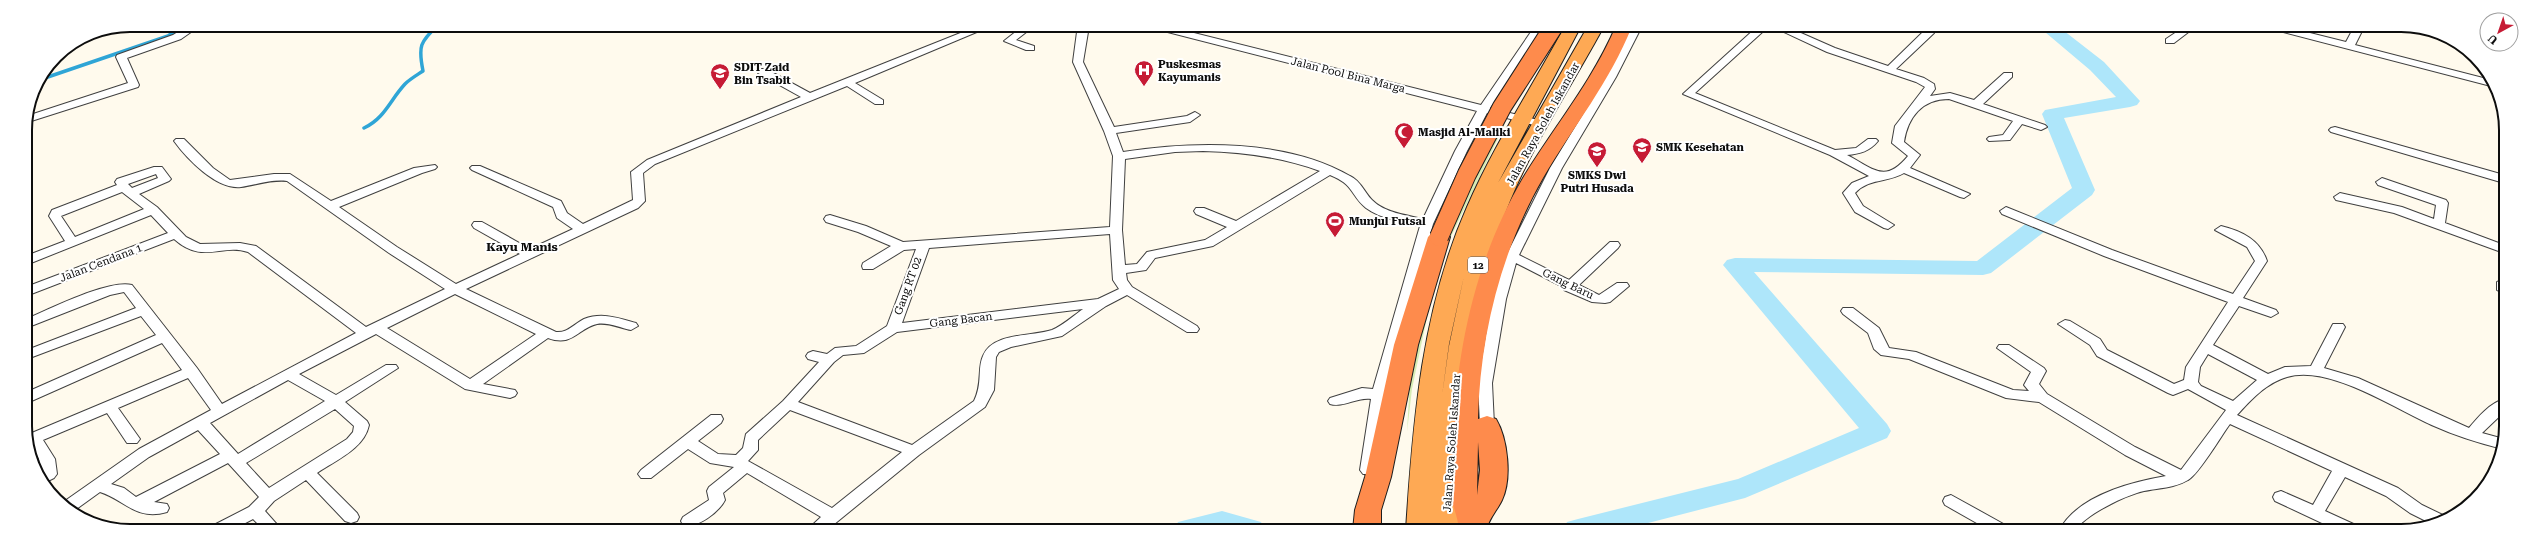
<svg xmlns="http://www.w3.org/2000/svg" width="2531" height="556" font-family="'Roboto Serif',serif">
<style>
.green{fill:#d7ecb4}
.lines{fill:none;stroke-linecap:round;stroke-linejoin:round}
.stream{stroke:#2fa5d6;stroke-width:3.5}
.river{fill:#aee6fa;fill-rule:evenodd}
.minor-casing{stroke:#404040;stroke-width:2}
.trunk-casing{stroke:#1e1e1e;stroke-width:2}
.motorway-casing{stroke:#1e1e1e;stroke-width:2}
.minor{fill:#fff;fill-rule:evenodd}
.trunk{fill:#fea954;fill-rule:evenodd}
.motorway{fill:#fe8b4c;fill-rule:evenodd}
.motorway-bridge-casing{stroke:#1e1e1e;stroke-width:20;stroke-linecap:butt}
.motorway-bridge{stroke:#fe8b4c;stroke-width:18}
.labels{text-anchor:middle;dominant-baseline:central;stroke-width:4;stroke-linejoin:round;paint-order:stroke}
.shield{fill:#fff;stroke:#565656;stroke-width:1}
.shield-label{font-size:10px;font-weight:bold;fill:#0d0d0d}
.poi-label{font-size:11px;font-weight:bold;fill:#0d0d0d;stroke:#fff;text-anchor:start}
.street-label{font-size:11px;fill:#0d0d0d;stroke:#fff}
.neighbourhood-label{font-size:12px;font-weight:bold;fill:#0d0d0d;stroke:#fff}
.rim{fill:none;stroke:#0d0d0d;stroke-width:2}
</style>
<rect width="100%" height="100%" fill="#fffaed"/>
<path class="green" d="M1501 117 1505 121 1504 126 1446 247 1429 308 1412 389 1407 432 1411 360 1433 265Z"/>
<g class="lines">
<path class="stream" d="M39 80 168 36 184 25
M364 128C385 118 390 100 405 84 410 79 417 75 423 71 418 46 420 42 438 25"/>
<path class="river" d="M2039 27H2059L2104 62 2140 101 2137 105 2130 107 2064 118 2095 190 2092 195 1991 273 1983 275 1754 272 1887 424 1891 431 1887 438 1745 498 1621 530H1563L1567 522 1578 519 1738 479 1859 428 1723 265 1727 260 1735 258 1977 261 2072 188 2042 114 2045 110 2116 97 2090 70Z
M1222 511 1261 522 1265 530H1174L1178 522Z"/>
<defs>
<path id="minor" d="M189 25H201L181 39 127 58 139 85 138 87 25 123 27 116 128 83 116 57 117 55 173 35Z
M978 26H991L855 83 883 100V104H875L847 86 655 164 643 173 645 201 638 208 466 289 556 332C568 333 574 324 584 319 602 312 618 318 636 323L638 326 631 330C620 328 608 322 597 324 577 329 573 347 548 338L483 384 515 390 517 393 515 396 510 398 465 389 376 334 299 374 336 395 386 365H396L398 368 345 402 367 421 369 425C364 449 336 460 317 473L357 513 359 517 357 521 351 523 345 521 306 480 274 501 265 511 281 529H263L253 519 234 529H212L214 525 249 507 259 497 228 463 154 502 167 504 169 508 167 512C136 521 125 500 100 492L75 510 62 503 139 449 211 410 188 378 118 408 140 439 137 443H127L107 413 43 440 55 459 57 474 54 478 46 482 41 472 39 459 31 445 27 446V435L182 370 162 343 27 403V392L156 335 141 316 27 359V350L136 308 124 292 110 295 26 328V319C50 309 109 279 132 285L197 368 222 404 356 333 248 252C221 243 203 265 174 239L26 296V287L168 233 151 215 26 265V256L65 241 49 216 52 210 117 185 115 182 117 179 154 167H162L171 179 169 181 139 194 157 207 186 237 200 244 240 243 256 246 366 327 445 289 389 253 287 181C271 179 256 185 241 187 217 190 187 159 174 141L176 139H184L213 168 230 180 274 174H290L331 201 414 168 435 165 437 167 435 169 422 173 339 207 397 247 456 284 520 254 474 228 472 225 474 222H482L530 249 573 229 557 218 553 207 472 170 470 168 472 166H480L561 201 567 213 583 224 633 200 631 172 647 160 801 97 758 73V69H766L810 93ZM156 174 158 178 132 188 128 184ZM122 192 144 209 75 237 61 216ZM455 294 536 334 470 379 387 328ZM288 380 325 401 238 454 210 423ZM335 409 354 426 353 432 347 439 269 488 246 463ZM198 430 220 454 136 497 124 488 111 484 149 457Z
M1023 26H1034L1016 40 1034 46V50H1026L1004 41Z
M1037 26H1089L1083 62 1114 127 1187 116 1195 112 1200 115 1190 122 1116 133 1123 152C1194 141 1286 139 1350 176 1361 181 1364 192 1372 200 1385 213 1406 215 1423 219L1455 151 1477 111 1152 28 1150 26H1166L1481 105 1535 26H1545L1490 108 1546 122 1548 124 1542 127 1487 113 1467 151 1433 224 1386 395 1373 474H1363L1360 470 1371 399C1357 397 1343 408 1330 404L1328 401 1330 398 1362 388 1373 389 1420 226C1403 222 1381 219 1366 208 1350 195 1355 185 1330 175L1213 246 1155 258 1146 270 1126 273 1127 280 1132 287 1197 326 1199 329 1197 332H1187L1127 295 1106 306 1062 336 1011 347 999 352 996 357 994 390 985 407 919 455 827 530H807L821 517 747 473 723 493 725 500C719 512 697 529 683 525L681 521 683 517 709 500 707 491 709 487 734 467 710 463 688 449 651 478H641L638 474 641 470 711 415H721L723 419 721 423 698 441 718 454 736 455 743 448 746 434 783 401 819 362 808 359 806 356 808 353 813 351 827 354 835 348 856 346 887 326 916 249 904 250 873 269H863L862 266 863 263 891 246 858 232 826 222 824 219 826 216 830 215 866 226 903 242 1110 227 1113 156 1104 131 1073 62 1077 32 1042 29ZM1203 151C1243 152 1282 157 1320 171L1236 221 1204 208H1196L1194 211 1196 214 1227 227 1205 240 1147 252 1137 264 1125 265 1122 230 1125 159 1175 152ZM1110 234 1113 280 1119 289 1098 299 902 323 929 248ZM1083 309C1073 316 1062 326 1052 330 1031 337 993 332 983 356 977 369 983 383 974 401L912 445 798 402 834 362 843 355 864 353 897 332ZM790 410 902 452 832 508 748 461 758 450V440Z
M1632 26H1642L1616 77 1562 168 1519 255 1569 280 1610 242H1618L1620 245 1618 248 1579 285 1599 295 1617 283H1627L1629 286 1610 302 1605 303 1592 302 1564 290 1563 287 1516 263 1506 299 1492 383 1494 425 1492 429H1482L1480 425 1478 383 1492 299 1506 256 1550 168 1606 77Z
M1758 26H1769L1695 93 1835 150 1856 148 1868 139H1876L1878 141C1870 151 1860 154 1847 155 1874 169 1885 184 1908 156L1892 143 1895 126 1925 87 1916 82 1827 52 1771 26H1785L1835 48 1888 66 1926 29H1934V33L1896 69 1924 78 1934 84 1935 89 1930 96 1950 93 1974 100 2004 73H2012V77L1983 104 2045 125 2047 127 2041 130 2022 124 2010 140 1989 141 1987 139 1989 137 2003 135 2013 121 1949 99C1922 99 1908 117 1904 142L1920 155 1910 168 1970 194 1964 198 1960 197 1904 173C1887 183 1869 178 1855 193L1863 206 1894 225 1888 229 1884 228 1855 212 1843 193 1852 183 1869 176 1830 155 1683 94Z
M2184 27H2195L2174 43H2166V39Z
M2270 27H2286L2346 42 2354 27H2364L2355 45 2487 79 2491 86 2272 29Z
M2335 127 2504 175V183L2331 132 2329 130 2331 128Z
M2382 178 2446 200 2448 203 2445 223 2504 245V253L2394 213 2336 200 2334 197 2340 193 2402 207 2434 219 2436 205 2378 185 2376 182Z
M2006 207 2112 250 2233 294 2255 261 2247 247 2215 230 2221 226C2242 231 2260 240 2267 261L2243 298 2276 310 2278 313 2271 317 2239 306 2213 345 2268 374 2285 367 2311 366 2333 324H2343L2345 327 2324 368 2358 378 2469 428C2478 417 2490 403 2504 399V412L2482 433 2504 439 2503 449C2479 443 2456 436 2434 426 2395 409 2329 364 2287 377 2266 383 2251 400 2237 415L2398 488 2422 505 2449 518 2434 525 2410 513 2386 496 2345 477 2325 511 2360 527 2362 531H2339L2275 501 2273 497 2275 493 2281 491 2313 505 2332 471 2230 424C2221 436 2199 474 2188 480 2175 488 2158 488 2144 491 2126 495 2084 515 2075 531H2059C2077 496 2131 482 2166 476L2125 455 2039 402 2006 398 1909 359 1881 355 1874 349 1868 333 1843 314 1841 311 1843 308H1853L1879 328 1889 348 1916 352 2013 390 2029 391 2024 385 2031 372 1997 348 1999 345H2009L2044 368 2046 371 2039 384 2047 394 2135 447 2181 470 2226 410 2188 389 2173 395 2168 393 2097 356 2090 345 2058 324 2065 320 2070 321 2100 339 2107 350 2174 384 2184 380 2186 367 2228 302 2104 256 2002 214 2000 211ZM2208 354 2257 380 2233 401 2201 386 2198 382 2200 367Z
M2504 278V294L2497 290V282Z
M1951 495 2007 526 2009 530H1989L1945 505 1943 501 1945 497Z"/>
<path id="trunk" d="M1565 26H1581L1498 183 1588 26H1604C1571 87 1531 146 1506 211 1467 312 1463 423 1460 530H1406C1413 420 1422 309 1467 207 1494 145 1532 87 1565 26ZM1464 276 1449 346 1442 396 1449 344Z"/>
<path id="motorway" d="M1616 26H1632C1610 82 1573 127 1543 178 1501 251 1480 335 1478 419L1487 416 1496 419C1508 439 1512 479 1502 500 1498 509 1487 521 1487 530H1459C1458 516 1451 503 1450 489 1448 472 1452 455 1453 438 1457 346 1476 258 1523 178 1554 127 1592 82 1616 26ZM1478 442 1480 470 1477 495Z
M1439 231 1446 233 1450 237 1418 345 1391 477 1381 510V530H1353L1355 510 1365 477 1394 345 1428 237 1432 233Z"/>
</defs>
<use href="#minor" class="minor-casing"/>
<use href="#trunk" class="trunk-casing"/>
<use href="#motorway" class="motorway-casing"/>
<use href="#minor" class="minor"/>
<use href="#trunk" class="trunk"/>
<use href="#motorway" class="motorway"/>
<defs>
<path id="motorway-bridge" d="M1439 237 1467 174 1502 107 1554 26"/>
</defs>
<use href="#motorway-bridge" class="motorway-bridge-casing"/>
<use href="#motorway-bridge" class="motorway-bridge"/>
</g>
<defs>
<symbol id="hospital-pin" viewBox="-11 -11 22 30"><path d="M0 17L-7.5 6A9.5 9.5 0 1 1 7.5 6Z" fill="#c61b35" stroke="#fff"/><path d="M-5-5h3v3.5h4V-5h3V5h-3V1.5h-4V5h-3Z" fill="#fff"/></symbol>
<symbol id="school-pin" viewBox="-11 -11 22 30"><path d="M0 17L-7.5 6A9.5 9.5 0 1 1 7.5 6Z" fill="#c61b35" stroke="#fff"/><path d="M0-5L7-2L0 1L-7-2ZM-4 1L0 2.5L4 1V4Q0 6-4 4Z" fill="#fff"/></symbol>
<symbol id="mosque-pin" viewBox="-11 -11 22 30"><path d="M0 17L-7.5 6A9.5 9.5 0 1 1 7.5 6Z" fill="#c61b35" stroke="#fff"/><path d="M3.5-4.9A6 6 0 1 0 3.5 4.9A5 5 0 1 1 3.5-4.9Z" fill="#fff"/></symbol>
<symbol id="stadium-pin" viewBox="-11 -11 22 30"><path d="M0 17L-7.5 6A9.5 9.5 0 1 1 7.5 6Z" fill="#c61b35" stroke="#fff"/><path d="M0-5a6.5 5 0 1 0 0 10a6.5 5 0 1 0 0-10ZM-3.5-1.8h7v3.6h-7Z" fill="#fff"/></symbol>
</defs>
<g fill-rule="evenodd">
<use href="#hospital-pin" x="1133" y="59" width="22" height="30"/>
<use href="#school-pin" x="709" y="62" width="22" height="30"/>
<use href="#mosque-pin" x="1393" y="121" width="22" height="30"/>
<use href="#school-pin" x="1631" y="136" width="22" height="30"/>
<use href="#school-pin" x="1586" y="140" width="22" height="30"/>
<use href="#stadium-pin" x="1324" y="210" width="22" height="30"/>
</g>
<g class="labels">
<rect class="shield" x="1468" y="257" width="20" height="16" rx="3"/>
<g class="shield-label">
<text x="1478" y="265">12</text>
</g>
<g class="poi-label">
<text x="1158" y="64">Puskesmas<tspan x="1158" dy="13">Kayumanis</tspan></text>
<text x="734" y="67">SDIT Zaid<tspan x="734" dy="13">Bin Tsabit</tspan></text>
<text x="1418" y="132">Masjid Al-Maliki</text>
<text x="1656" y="147">SMK Kesehatan</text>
<text x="1597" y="175" text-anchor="middle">SMKS Dwi<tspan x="1597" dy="13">Putri Husada</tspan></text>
<text x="1349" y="221">Munjul Futsal</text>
</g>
<g class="street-label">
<text transform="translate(1348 75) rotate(14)">Jalan Pool Bina Marga</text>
<text transform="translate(1543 124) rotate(-61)">Jalan Raya Soleh Iskandar</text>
<text transform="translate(101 263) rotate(-21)">Jalan Cendana 1</text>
<text transform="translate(1568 284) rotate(26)">Gang Baru</text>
<text transform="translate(908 286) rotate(-70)">Gang RT 02</text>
<text transform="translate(961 320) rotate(-7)">Gang Bacan</text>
<text transform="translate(1452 443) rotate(-86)">Jalan Raya Soleh Iskandar</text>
</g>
<g class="neighbourhood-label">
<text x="522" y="247">Kayu Manis</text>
</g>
</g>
<path d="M0 0H2531V556H0ZM130 32H2401A98 98 0 0 1 2499 130V426A98 98 0 0 1 2401 524H130A98 98 0 0 1 32 426V130A98 98 0 0 1 130 32Z" fill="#fff" fill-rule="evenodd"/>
<path class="rim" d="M130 32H2401A98 98 0 0 1 2499 130V426A98 98 0 0 1 2401 524H130A98 98 0 0 1 32 426V130A98 98 0 0 1 130 32Z"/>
<g transform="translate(2499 32) rotate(220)"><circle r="19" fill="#ffffff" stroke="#9e9e9e"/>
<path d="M0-3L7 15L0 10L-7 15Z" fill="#c61b35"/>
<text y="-6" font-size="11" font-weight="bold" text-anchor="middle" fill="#0d0d0d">U</text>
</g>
</svg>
